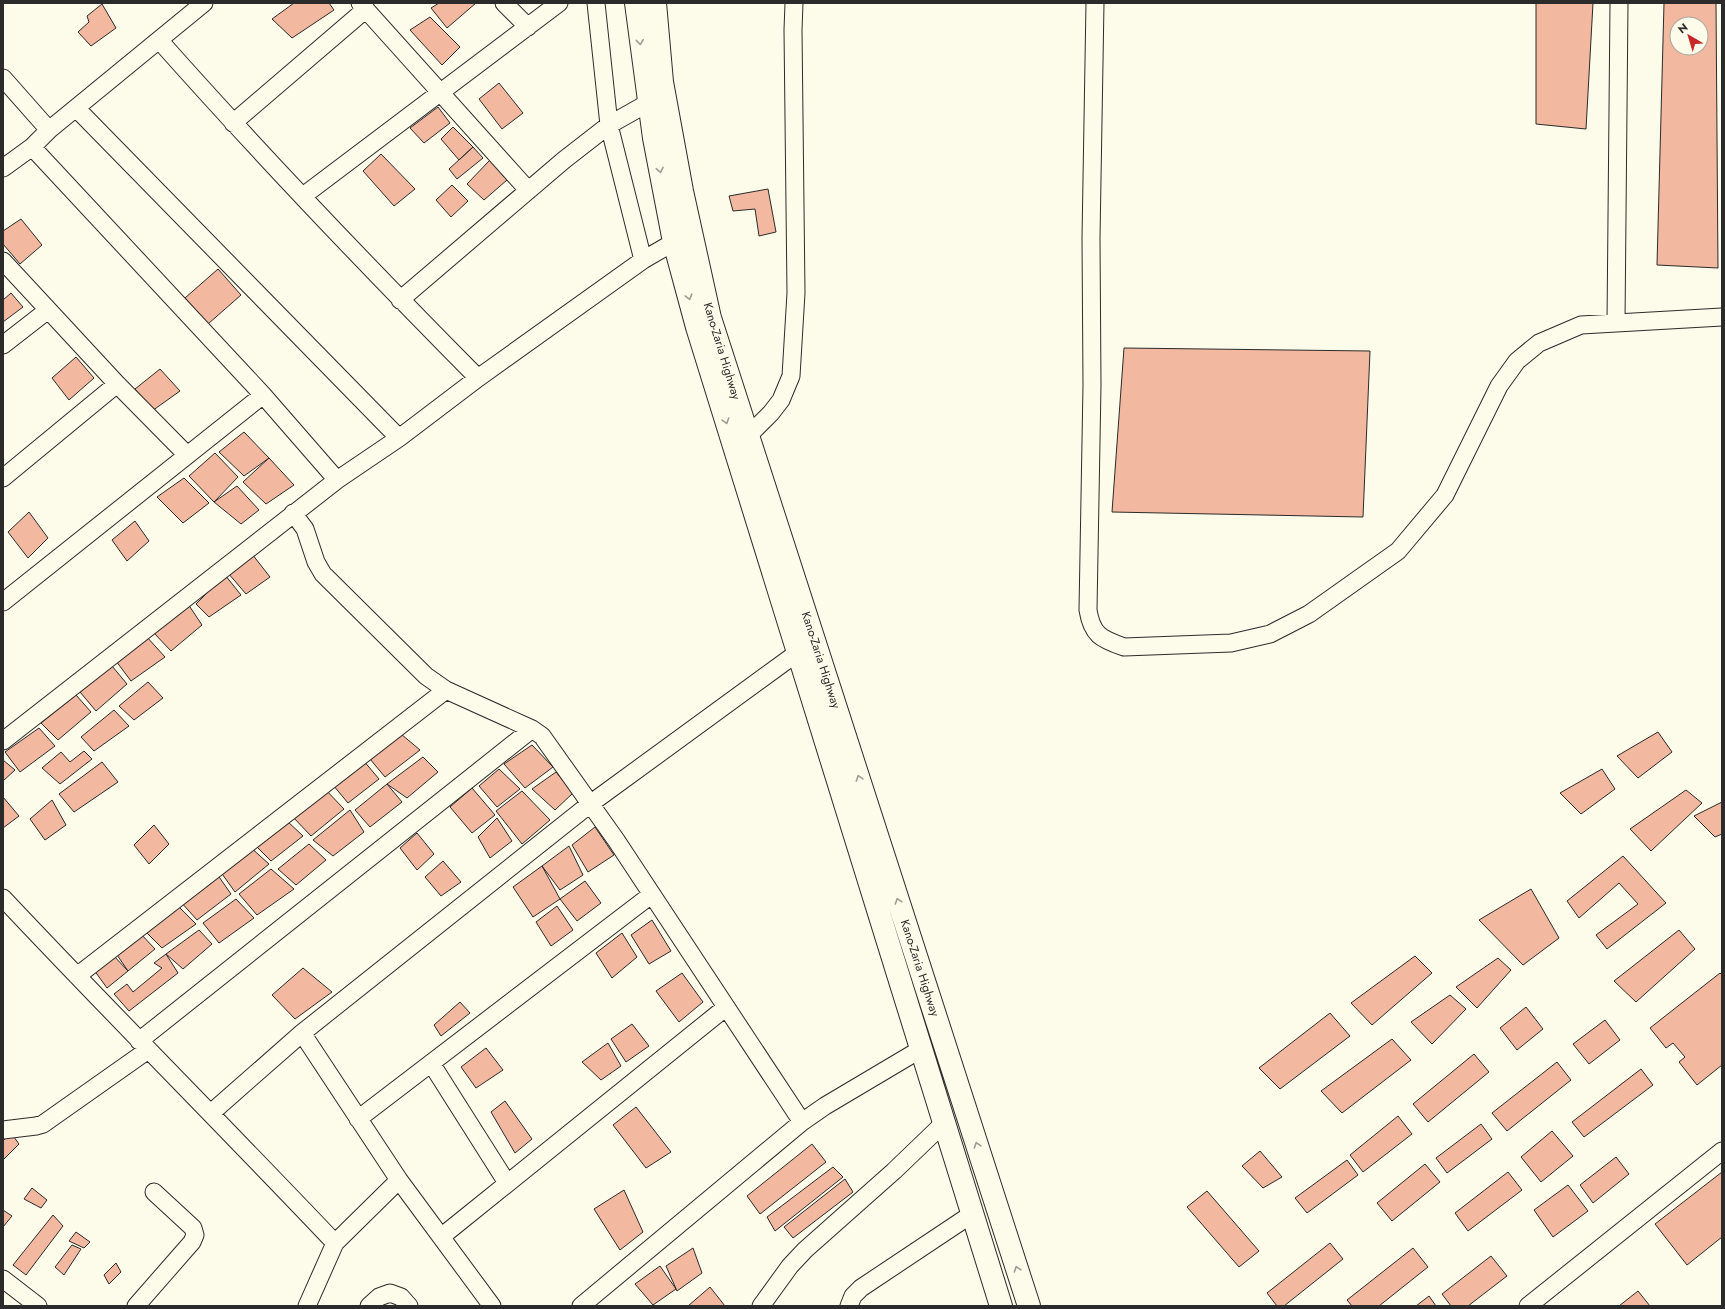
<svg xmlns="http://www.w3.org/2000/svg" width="1725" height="1309" font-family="Jost,sans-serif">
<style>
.building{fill:#f2b8a0;stroke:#2b2b2b;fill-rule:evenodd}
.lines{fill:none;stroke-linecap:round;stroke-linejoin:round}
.minor-casing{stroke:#2b2b2b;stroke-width:19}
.highway-casing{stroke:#2b2b2b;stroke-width:24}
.minor{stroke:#fdfbea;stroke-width:17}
.highway{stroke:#fdfbea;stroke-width:22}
.oneway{stroke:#9e9d94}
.labels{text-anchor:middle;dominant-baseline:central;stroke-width:3;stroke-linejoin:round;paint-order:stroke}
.street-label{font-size:12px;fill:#2b2b2b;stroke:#fdfbea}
</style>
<rect width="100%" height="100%" fill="#fdfbea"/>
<path class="building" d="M294 3H329L334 10 292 38 272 19Z
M439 3H476L447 28 431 8Z
M1536 3H1593L1586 129 1536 124Z
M1664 3H1716L1718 268 1657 265ZM1677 24H1701V48H1677Z
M102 4 116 28 91 46 78 32 89 22 87 16Z
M430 17 460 47 442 65 410 30Z
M499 83 523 113 502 129 479 99Z
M438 107 450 123 424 143 410 128Z
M453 127 473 147 459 160 441 139Z
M473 147 483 158 457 179 449 169Z
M381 154 415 189 394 206 363 171Z
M490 160 507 180 484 200 467 184Z
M452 185 468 201 451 217 436 200Z
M768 189 776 232 759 236 755 209 733 211 729 196Z
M21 219 42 245 20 264 3 244V231Z
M218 269 241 295 208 324 185 298Z
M11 293 23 307 3 322V300Z
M1124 348 1370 351 1363 517 1112 512Z
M76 357 94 378 69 400 52 378Z
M160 369 180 391 152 411 135 389Z
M244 432 269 458 244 476 219 452Z
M215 453 238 477 214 502 189 476Z
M269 458 294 485 266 504 243 482Z
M184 478 209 503 183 523 157 497Z
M237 486 259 510 241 524 214 502Z
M29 512 48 538 28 558 8 532Z
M135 521 149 541 127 561 112 540Z
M252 554 270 577 246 594 228 573Z
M225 575 241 595 209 617 196 604Z
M188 604 202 625 171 651 153 632Z
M146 636 165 657 131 681 116 661Z
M112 666 127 684 96 711 80 692Z
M148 682 163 698 134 720 119 706Z
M76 695 91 712 58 740 41 723Z
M114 710 129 726 94 751 81 737Z
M39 728 55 746 20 772 5 752Z
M1658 732 1672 752 1638 778 1617 756Z
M401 734 420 750 385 777 370 759Z
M532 745 553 767 525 788 504 764Z
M84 751 92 759 60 784 42 768 61 752 70 762Z
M423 757 438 772 407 798 387 784Z
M3 760 15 770 3 781Z
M363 760 379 779 348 803 333 785Z
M102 762 118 782 74 812 59 794Z
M499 769 520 789 497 807 479 786Z
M1602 769 1615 789 1581 814 1560 793Z
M556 772 573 793 555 810 532 789Z
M387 784 402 802 370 827 355 810Z
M324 788 344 809 311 836 292 816Z
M472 788 495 815 472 833 450 807Z
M1686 790 1702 803 1651 851 1630 829Z
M522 791 550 820 522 844 496 811Z
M3 797 19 816 3 828Z
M52 800 66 825 45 840 30 819Z
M1722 802V834L1715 837 1694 816Z
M350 810 364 832 333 856 313 840Z
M497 818 512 841 490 858 478 837Z
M286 820 303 836 271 861 251 841Z
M154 825 169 844 149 864 134 845Z
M595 827 614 855 588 872 572 845Z
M417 833 434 854 417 870 400 848Z
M309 844 326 860 296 885 278 869Z
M569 846 583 875 560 890 542 866Z
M250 847 269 864 235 892 220 871Z
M1623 856 1666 903 1607 949 1596 935 1638 904 1619 883 1579 918 1567 901Z
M443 861 461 882 441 896 425 877Z
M542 866 560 899 533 917 513 887Z
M271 869 294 889 257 915 239 894Z
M217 874 231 894 197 920 180 901Z
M585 881 601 903 577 921 560 899Z
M1531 889 1559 938 1523 965 1479 920Z
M236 899 254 918 219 943 203 923Z
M176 904 196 924 162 948 144 930Z
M557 906 573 930 551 946 536 922Z
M652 920 671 951 649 964 631 935Z
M199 930 212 944 183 969 166 954Z
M1679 930 1695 949 1636 1002 1614 981Z
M140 933 155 949 128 971 115 952Z
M622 933 637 957 612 978 596 953Z
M112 954 128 971 107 988 94 970Z
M166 954 178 973 129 1011 114 994 127 984 133 992 162 968 154 963Z
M1415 956 1432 973 1372 1025 1351 1003Z
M1498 958 1511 970 1477 1008 1456 987Z
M303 968 332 992 295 1019 272 995Z
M682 973 703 1002 679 1022 656 991Z
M1720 973 1722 975V1065L1697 1085 1679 1062 1685 1057 1673 1043 1666 1048 1650 1028Z
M1450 995 1466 1009 1432 1044 1411 1022Z
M460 1002 470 1013 441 1036 434 1025Z
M1526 1007 1543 1029 1517 1050 1500 1028Z
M1330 1013 1350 1036 1280 1089 1259 1068Z
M1605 1020 1620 1040 1589 1064 1573 1044Z
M632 1024 649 1046 626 1062 611 1039Z
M1392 1039 1411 1060 1342 1113 1321 1091Z
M608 1043 621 1066 601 1080 582 1062Z
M486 1048 503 1070 476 1088 461 1067Z
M1474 1054 1489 1072 1428 1122 1413 1104Z
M1557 1062 1571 1080 1507 1131 1492 1113Z
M1641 1069 1653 1085 1584 1137 1572 1122Z
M505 1101 532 1139 515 1153 491 1112Z
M636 1107 671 1152 646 1168 613 1125Z
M1398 1116 1412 1134 1363 1172 1350 1155Z
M1481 1124 1492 1139 1447 1173 1436 1158Z
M1552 1131 1573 1156 1541 1182 1521 1157Z
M11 1133 19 1144 3 1160V1141Z
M812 1144 826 1162 760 1214 747 1196Z
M1260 1151 1282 1177 1263 1188 1242 1166Z
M1616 1157 1629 1174 1593 1203 1580 1185Z
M1347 1160 1358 1175 1307 1213 1295 1198Z
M1425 1164 1440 1182 1392 1221 1377 1203Z
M833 1167 843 1177 775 1231 767 1217Z
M1508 1172 1522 1190 1468 1231 1455 1213Z
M1722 1172V1237L1687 1265 1655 1224Z
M845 1179 853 1192 793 1238 784 1227Z
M1568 1185 1588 1211 1553 1237 1534 1210Z
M32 1188 47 1200 41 1208 24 1199Z
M624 1190 643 1232 620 1250 594 1209Z
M1207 1191 1259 1251 1239 1267 1187 1207Z
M3 1210 12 1216 3 1227Z
M53 1215 63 1226 26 1275 13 1265Z
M76 1232 90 1242 84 1248 69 1241Z
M1330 1243 1343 1259 1284 1306H1277L1267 1293Z
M72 1245 81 1249 64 1275 55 1267Z
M693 1248 702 1273 677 1291 666 1266Z
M1413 1248 1428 1267 1379 1306H1352L1347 1300Z
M1491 1256 1507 1276 1468 1306H1451L1442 1294Z
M116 1263 121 1272 109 1284 104 1275Z
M660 1266 676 1289 653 1305 635 1284Z
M710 1287 725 1306H688Z
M1638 1291 1650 1306H1619Z
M1429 1296 1436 1306H1416Z"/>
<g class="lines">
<defs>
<path id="minor" d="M360 3 528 190
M504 3 528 27
M596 3 609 125 643 260
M1095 3 1091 238 1092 385 1088 610C1092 635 1101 639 1124 647L1231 643 1270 634 1309 614 1398 551 1445 495 1499 386 1517 361 1539 343 1581 325 1722 317
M159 40C262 156 369 268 478 378
M3 78 49 130
M76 108 399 438
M233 123 366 9
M32 147 263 395 337 480
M3 168 32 147 49 130 204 3
M303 196 559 3
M3 261 117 384 187 455
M400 300 564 160 609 125 648 103
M1616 323 1619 3
M3 345 48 310
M748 436 771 413 781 400 791 376 796 293 793 30 794 3
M3 478 117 384
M293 513 305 529 316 562 323 574 426 676 446 690 532 729 542 736 616 840 802 1122
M3 602 263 395
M3 741 337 480 399 438 478 378 643 260 674 242
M3 898C112 1014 225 1127 335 1243
M77 976 446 690
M302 1033 399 1180 492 1306
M139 1041 532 729
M431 1063 507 1183
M211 1113 302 1033 590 804 797 653
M358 1119 651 895
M3 1130 36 1126 43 1124 148 1050
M441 1237 725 1008
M3 1279 38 1306
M136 1306 192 1242 195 1235 193 1228 154 1192
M307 1306 335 1243 399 1180
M369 1306 379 1297 390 1293 401 1297 409 1306
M581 1306 802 1122 825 1106 921 1049
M761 1306 790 1266 805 1250 894 1171 944 1123
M849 1306 853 1296 861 1288 972 1214
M1528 1306 1722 1151"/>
<path id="highway" d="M636 3 654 138 674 242 697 327 1001 1306
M655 3 662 82 682 191 710 318 1029 1306"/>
</defs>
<use href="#minor" class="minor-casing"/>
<use href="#highway" class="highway-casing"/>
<use href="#minor" class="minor"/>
<use href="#highway" class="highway"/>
</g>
<defs><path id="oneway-chevron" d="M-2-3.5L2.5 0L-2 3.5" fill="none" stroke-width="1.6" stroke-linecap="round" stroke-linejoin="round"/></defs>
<g class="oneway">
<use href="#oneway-chevron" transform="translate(640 42) rotate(84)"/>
<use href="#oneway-chevron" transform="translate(660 170) rotate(79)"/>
<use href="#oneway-chevron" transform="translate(689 297) rotate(75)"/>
<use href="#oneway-chevron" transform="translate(726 421) rotate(73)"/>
<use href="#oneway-chevron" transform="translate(859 778) rotate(-108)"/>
<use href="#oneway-chevron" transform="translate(898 901) rotate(-108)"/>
<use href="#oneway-chevron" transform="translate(977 1145) rotate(-108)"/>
<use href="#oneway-chevron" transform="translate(1017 1269) rotate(-108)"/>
</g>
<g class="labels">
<g class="street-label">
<text transform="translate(722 351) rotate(73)">Kano-Zaria Highway</text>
<text transform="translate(821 660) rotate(72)">Kano-Zaria Highway</text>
<text transform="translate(920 968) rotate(72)">Kano-Zaria Highway</text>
</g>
</g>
<rect width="1725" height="1309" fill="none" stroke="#2b2b2b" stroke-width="8"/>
<g transform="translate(1689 36) rotate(322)"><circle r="19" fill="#fdfbea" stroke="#a9a89e"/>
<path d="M0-3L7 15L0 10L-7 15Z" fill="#c62828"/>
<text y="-6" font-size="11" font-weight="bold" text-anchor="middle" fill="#2b2b2b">N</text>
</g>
</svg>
